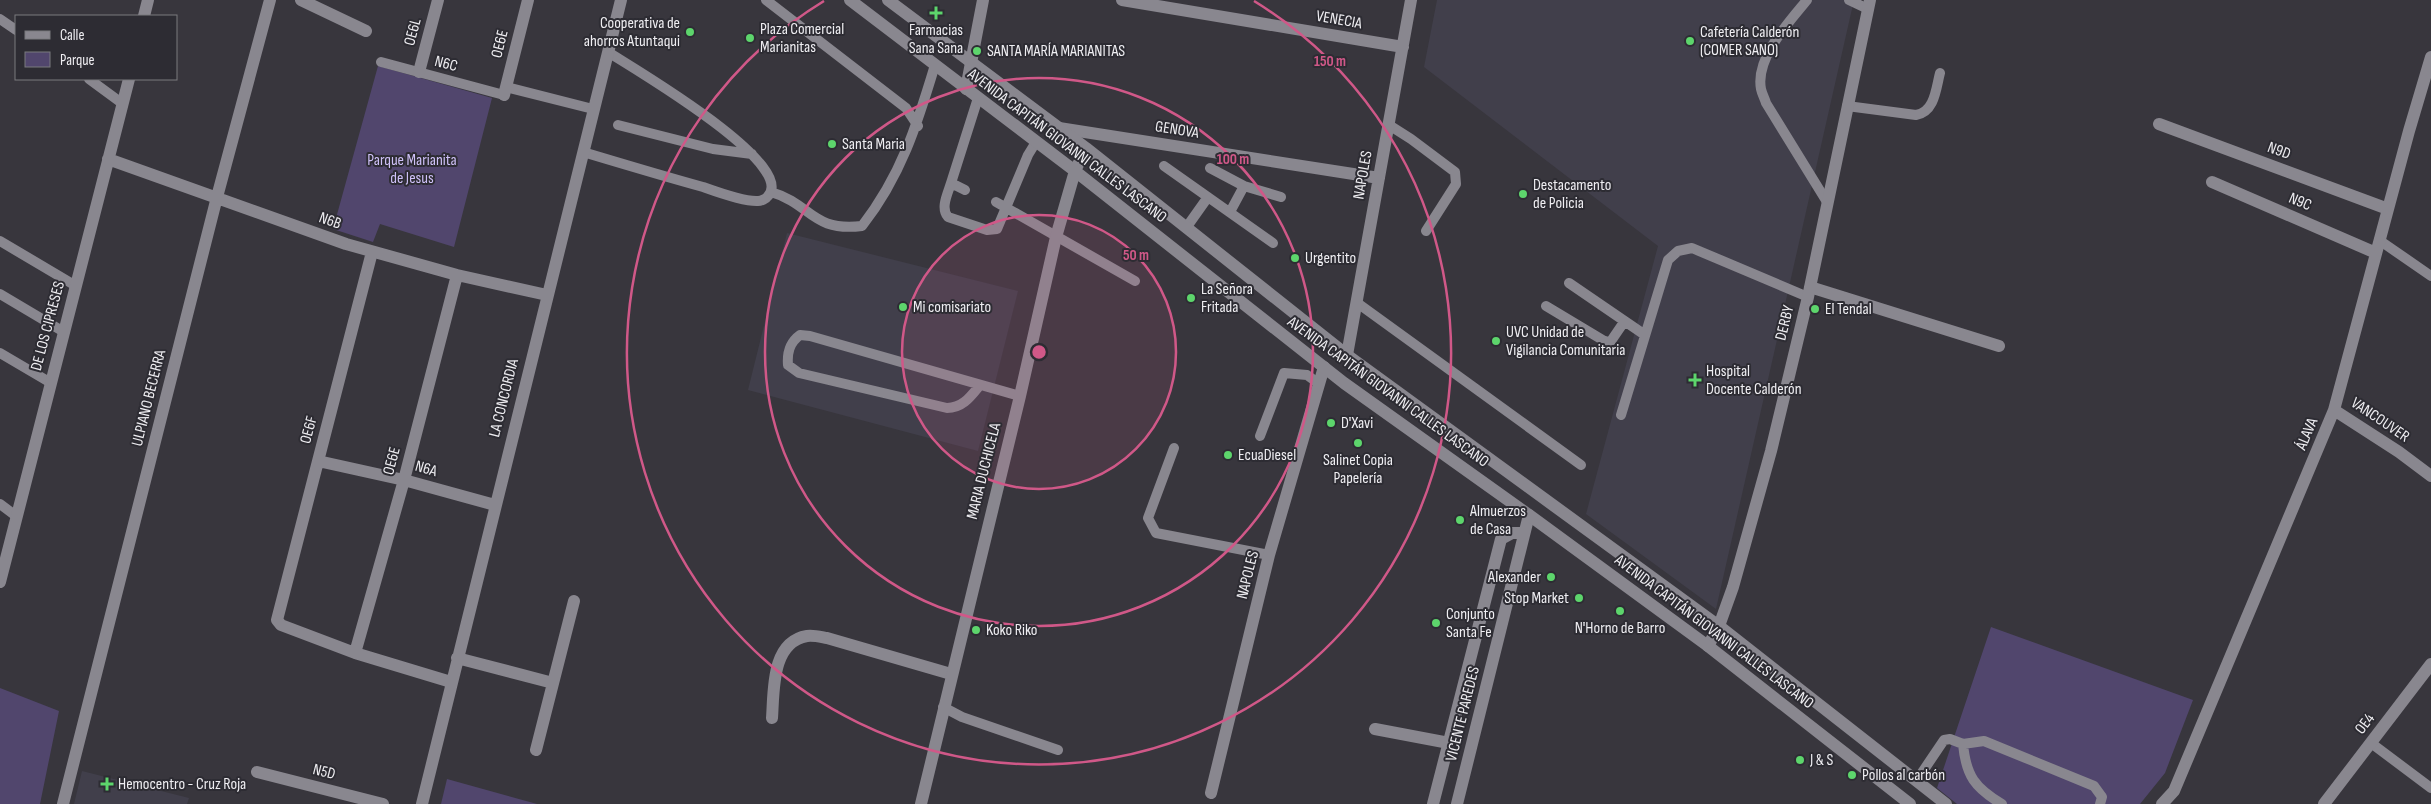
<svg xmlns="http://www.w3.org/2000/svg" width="2431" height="804" font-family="'Sofia Sans Condensed',sans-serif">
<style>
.built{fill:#413f4b}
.green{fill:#51466d}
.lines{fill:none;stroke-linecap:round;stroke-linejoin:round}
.service{stroke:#89878f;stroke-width:10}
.minor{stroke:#89878f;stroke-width:12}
.secondary{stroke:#89878f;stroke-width:12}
.ring{fill:none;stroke:#d05888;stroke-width:2.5}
.poi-dot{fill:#5dd56c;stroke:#2d2c33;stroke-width:2}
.labels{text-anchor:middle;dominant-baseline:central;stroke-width:4;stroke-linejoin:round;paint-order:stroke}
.street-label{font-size:16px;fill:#efeef2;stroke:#2d2c33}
.poi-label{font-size:16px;fill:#efeef2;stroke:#2d2c33;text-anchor:start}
.park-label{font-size:16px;fill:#cfc1f8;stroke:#2d2c33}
.centre{fill:#d05888;stroke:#2d2c33;stroke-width:2.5}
.ring-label{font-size:15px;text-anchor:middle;font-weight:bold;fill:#d05888;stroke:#2d2c33;stroke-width:4;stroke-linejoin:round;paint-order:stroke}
</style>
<rect width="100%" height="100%" fill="#38363d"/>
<path class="built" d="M1437 0H1854L1716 609 1586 514 1658 246 1424 67Z
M787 233 1018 291 978 451 748 390Z
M82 771 189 798 187 804H74Z"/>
<path class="green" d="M378 66 492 98 454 247 380 224 373 242 333 229Z
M1991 627 2193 700 2165 773 2140 804H1957L1937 788Z
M0 688 59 711 40 804H0Z
M447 779 537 804H441Z"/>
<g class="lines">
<path class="service" d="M766 0 906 108 918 126
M1807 0C1789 22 1755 58 1761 89 1762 94 1765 99 1766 103L1827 202
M1849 0 1868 9
M0 19 16 30
M381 62 504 95
M89 79 123 104
M506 87 593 109
M1847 106 1916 115C1935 112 1936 88 1940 73
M618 125 713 149 752 154
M1389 125 1411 139 1455 172 1456 184 1426 231
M583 152C623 164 663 176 703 187 717 192 744 202 758 201 761 201 766 199 768 196 798 164 631 67 608 52
M1164 166 1273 243
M1210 168 1244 186 1281 197
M951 183C948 193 940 208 948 217L987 230 997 229 1028 155 1036 142
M965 190 951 183 978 98
M771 192C812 204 811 232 862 226 901 176 917 125 935 65
M996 202 1135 281
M1230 212 1244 186
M1186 228 1208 197
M2379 240 2431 276
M0 241 76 286
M1569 283 1645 335
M0 294 64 332
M1356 302 1581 465
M1546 306 1606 342 1611 341 1624 322
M0 353 51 383
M980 385C971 396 963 408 947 408L799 373 788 365C787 353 789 343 800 335L810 336 1020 396
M1621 415 1668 260 1678 251 1692 248 1808 297
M1260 436 1284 373 1307 375 1318 383
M1174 448 1148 518 1156 533 1269 555
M0 504 16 516
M943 707 962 717 1058 750
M2371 743 2431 788
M1963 744C1966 776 1975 788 2002 804
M1917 780 1944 740 1950 739 1963 744 1984 741 2094 786 2102 797 2100 804"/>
<path class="minor" d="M301 0 366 31
M1122 0 1403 47
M144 16 148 0
M419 72 438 0
M966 89 983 0
M504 95 528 0
M2159 124 2388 209
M1059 128 1379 178
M108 159 346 244 457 275 547 295
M2212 182 2376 253
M372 252 277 620 281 625 355 653 451 682
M1810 287 1999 346
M1347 355 1411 0
M2334 410 2399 452 2431 476
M318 461 404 480 495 505
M0 582 129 79
M1708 646 1719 626 1733 587 1771 451 1808 297 1870 0
M355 653 404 480 457 275
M457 658 553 683
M772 718C774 691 771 642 807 636 813 635 821 637 827 638L951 674
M1375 729 1449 743
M536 750 574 601
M257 772 383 804
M1211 793 1269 555 1324 367
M63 804 217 197 270 0
M422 804 621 0
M1433 804 1501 539 1512 533H1524
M1457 804 1529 515
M2162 804 2174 791 2334 410 2409 131 2431 57
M2324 804 2431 664"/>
<path class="secondary" d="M850 0 1075 171 1344 383 1529 515 1708 646 1910 804
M888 0 1086 148 1347 355 1719 626 1946 804
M921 804 1020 396 1056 237 1075 171 1086 148"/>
</g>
<circle cx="1039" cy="352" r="137" fill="#d05888" fill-opacity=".12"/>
<g class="ring">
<circle cx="1039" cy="352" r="137"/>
<circle cx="1039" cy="352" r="274"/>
<path d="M1254 1A412 412 0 1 1 824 1"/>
</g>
<g class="poi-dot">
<path d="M933.5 5.5h5v5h5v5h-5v5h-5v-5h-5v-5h5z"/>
<circle cx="690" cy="32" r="5"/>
<circle cx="750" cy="38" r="5"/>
<circle cx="1690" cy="41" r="5"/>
<circle cx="977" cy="51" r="5"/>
<circle cx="832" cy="144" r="5"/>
<circle cx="1523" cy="194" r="5"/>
<circle cx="1295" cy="258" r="5"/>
<circle cx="1191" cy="298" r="5"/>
<circle cx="903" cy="307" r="5"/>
<circle cx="1815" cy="309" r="5"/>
<circle cx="1496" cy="341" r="5"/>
<path d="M1692.5 372.5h5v5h5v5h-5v5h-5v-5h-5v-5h5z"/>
<circle cx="1331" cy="423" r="5"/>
<circle cx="1358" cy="443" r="5"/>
<circle cx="1228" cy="455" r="5"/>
<circle cx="1460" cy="520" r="5"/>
<circle cx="1551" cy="577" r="5"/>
<circle cx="1579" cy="598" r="5"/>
<circle cx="1620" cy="611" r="5"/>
<circle cx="1436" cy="623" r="5"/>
<circle cx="976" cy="630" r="5"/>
<circle cx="1800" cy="760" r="5"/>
<circle cx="1852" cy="775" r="5"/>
<path d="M104.5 776.5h5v5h5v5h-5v5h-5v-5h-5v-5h5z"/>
</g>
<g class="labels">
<g class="street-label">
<text transform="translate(1339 20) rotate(10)">VENECIA</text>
<text transform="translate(413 32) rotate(-75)">OE6L</text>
<text transform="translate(500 44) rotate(-76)">OE6E</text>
<text transform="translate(446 64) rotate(15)">N6C</text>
<text transform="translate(1177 130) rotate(9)">GENOVA</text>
<text transform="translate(1067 146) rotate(37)">AVENIDA CAPITÁN GIOVANNI CALLES LASCANO</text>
<text transform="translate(2279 151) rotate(20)">N9D</text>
<text transform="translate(1363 175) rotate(-80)">NAPOLES</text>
<text transform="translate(2300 202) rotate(23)">N9C</text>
<text transform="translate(330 221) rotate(20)">N6B</text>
<text transform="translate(1785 323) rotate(-76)">DERBY</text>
<text transform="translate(48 326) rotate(-75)">DE LOS CIPRESES</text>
<text transform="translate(1388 392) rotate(36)">AVENIDA CAPITÁN GIOVANNI CALLES LASCANO</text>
<text transform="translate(149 398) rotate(-76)">ULPIANO BECERRA</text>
<text transform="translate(504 398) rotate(-76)">LA CONCORDIA</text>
<text transform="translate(2380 420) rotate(34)">VANCOUVER</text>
<text transform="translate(309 430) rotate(-75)">OE6F</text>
<text transform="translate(2307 434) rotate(-67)">ÁLAVA</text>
<text transform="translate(392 461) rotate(-75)">OE6E</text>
<text transform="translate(426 469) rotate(16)">N6A</text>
<text transform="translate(984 471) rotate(-76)">MARIA DUCHICELA</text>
<text transform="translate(1248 575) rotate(-76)">NAPOLES</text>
<text transform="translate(1714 632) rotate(37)">AVENIDA CAPITÁN GIOVANNI CALLES LASCANO</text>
<text transform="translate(1463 714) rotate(-76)">VICENTE PAREDES</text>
<text transform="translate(2365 724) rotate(-53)">OE4</text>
<text transform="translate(324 772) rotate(14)">N5D</text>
</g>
<g class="poi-label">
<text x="680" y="23" text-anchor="end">Cooperativa de<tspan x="680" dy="18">ahorros Atuntaqui</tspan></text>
<text x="760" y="29">Plaza Comercial<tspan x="760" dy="18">Marianitas</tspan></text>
<text x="936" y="30" text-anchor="middle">Farmacias<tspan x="936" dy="18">Sana Sana</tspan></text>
<text x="1700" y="32">Cafetería Calderón<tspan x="1700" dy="18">(COMER SANO)</tspan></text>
<text x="987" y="51">SANTA MARÍA MARIANITAS</text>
<text x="842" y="144">Santa Maria</text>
<text x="1533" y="185">Destacamento<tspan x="1533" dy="18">de Policia</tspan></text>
<text x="1305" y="258">Urgentito</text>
<text x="1201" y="289">La Señora<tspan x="1201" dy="18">Fritada</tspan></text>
<text x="913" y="307">Mi comisariato</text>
<text x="1825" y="309">El Tendal</text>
<text x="1506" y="332">UVC Unidad de<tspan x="1506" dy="18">Vigilancia Comunitaria</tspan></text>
<text x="1706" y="371">Hospital<tspan x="1706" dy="18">Docente Calderón</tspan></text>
<text x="1341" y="423">D'Xavi</text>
<text x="1238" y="455">EcuaDiesel</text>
<text x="1358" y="460" text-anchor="middle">Salinet Copia<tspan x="1358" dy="18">Papelería</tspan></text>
<text x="1470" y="511">Almuerzos<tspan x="1470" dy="18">de Casa</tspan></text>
<text x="1541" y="577" text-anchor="end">Alexander</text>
<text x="1569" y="598" text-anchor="end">Stop Market</text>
<text x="1446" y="614">Conjunto<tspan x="1446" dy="18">Santa Fe</tspan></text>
<text x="1620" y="628" text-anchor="middle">N'Horno de Barro</text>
<text x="986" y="630">Koko Riko</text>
<text x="1810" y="760">J &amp; S</text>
<text x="1862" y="775">Pollos al carbón</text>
<text x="118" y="784">Hemocentro - Cruz Roja</text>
</g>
<g class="park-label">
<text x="412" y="160">Parque Marianita<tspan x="412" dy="18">de Jesus</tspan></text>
</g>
</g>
<circle cx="1039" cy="352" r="8" class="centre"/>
<g class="ring-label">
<text x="1330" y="66">150 m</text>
<text x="1233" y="164">100 m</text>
<text x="1136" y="260">50 m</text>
</g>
<rect x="15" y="15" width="162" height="65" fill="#2d2c33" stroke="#7b7a7f"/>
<rect x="25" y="31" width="25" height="8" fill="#89878f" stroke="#7b7a7f"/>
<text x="60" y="40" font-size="15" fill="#efeef2">Calle</text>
<rect x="25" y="52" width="25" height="15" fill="#51466d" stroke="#7b7a7f"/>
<text x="60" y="65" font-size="15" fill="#efeef2">Parque</text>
</svg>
